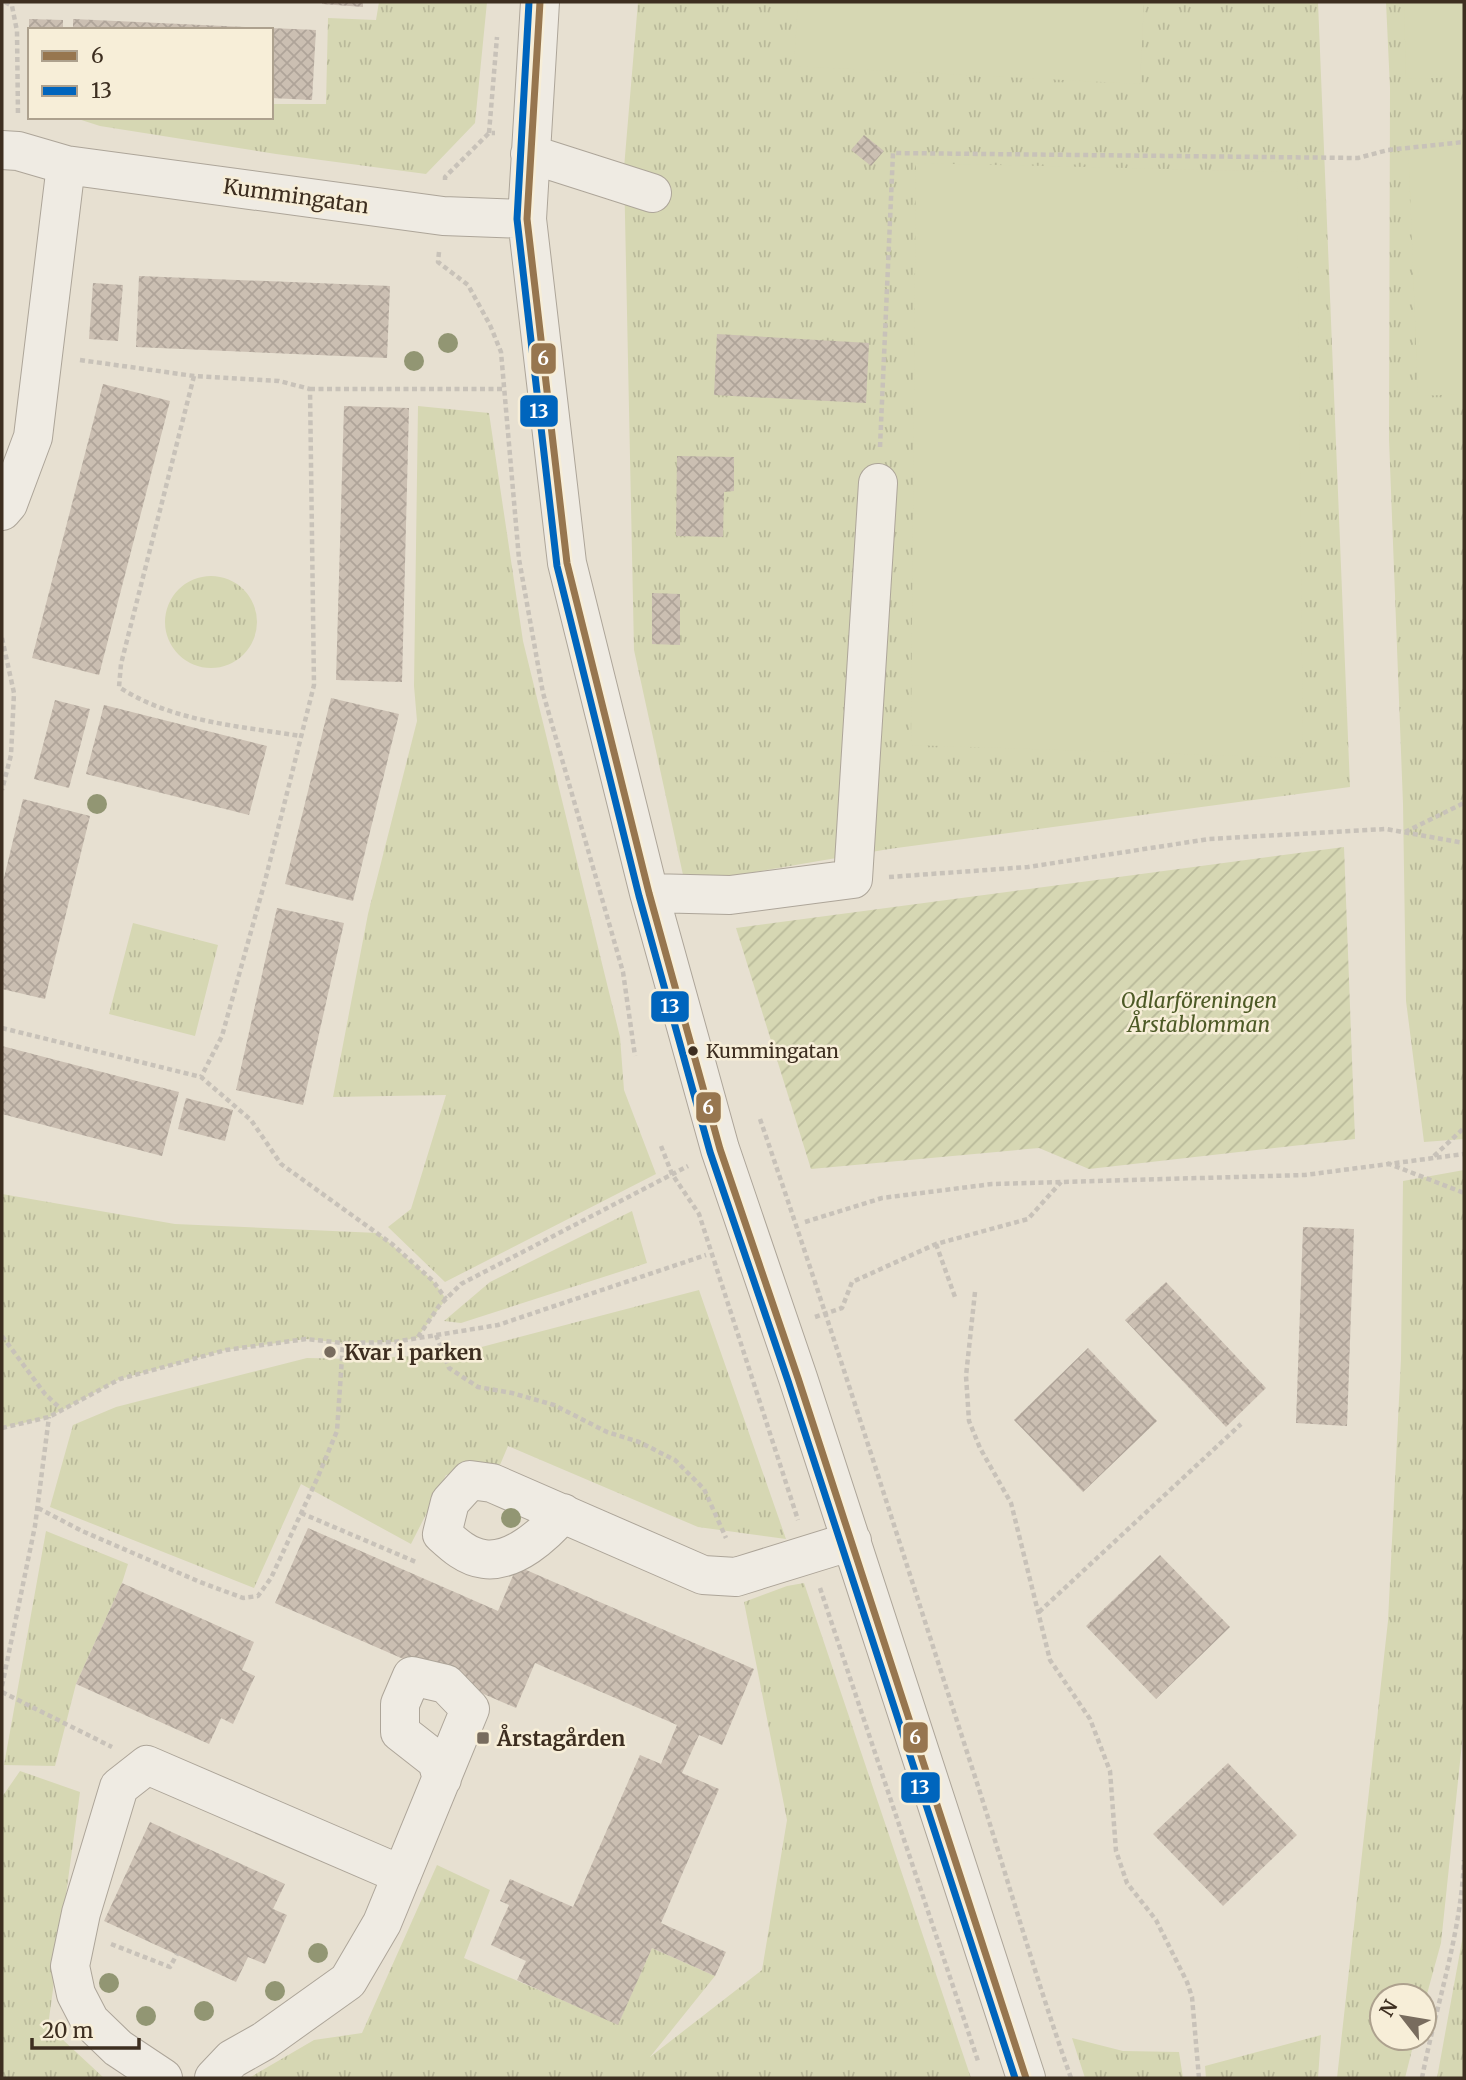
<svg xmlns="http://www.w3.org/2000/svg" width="1466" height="2080" font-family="Merriweather,serif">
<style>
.grass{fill:url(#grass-tufts)}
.garden{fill:url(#garden-furrows)}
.pitch{fill:#d6d7b3}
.building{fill:url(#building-cross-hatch)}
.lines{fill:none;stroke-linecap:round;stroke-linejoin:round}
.minor-casing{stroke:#ada599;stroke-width:40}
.path{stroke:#c8c2b9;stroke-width:4.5;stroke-dasharray:5 3.5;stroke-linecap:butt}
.minor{stroke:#efebe3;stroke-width:38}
.bus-1-casing{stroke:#f7eed8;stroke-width:12}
.bus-2-casing{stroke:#f7eed8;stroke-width:12}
.bus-1{stroke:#97764f;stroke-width:7}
.bus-2{stroke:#0065bd;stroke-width:7}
.tree{fill:#929673}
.bus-dot{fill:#3d2e20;stroke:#f7eed8;stroke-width:2.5}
.poi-dot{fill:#786c5e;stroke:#f7eed8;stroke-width:2.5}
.labels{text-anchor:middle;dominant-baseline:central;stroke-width:5;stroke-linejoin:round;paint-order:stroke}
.bus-label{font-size:19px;fill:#3d2e20;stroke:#f7eed8;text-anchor:start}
.street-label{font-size:21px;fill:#3d2e20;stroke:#f7eed8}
.park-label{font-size:21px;font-style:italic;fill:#4d5a26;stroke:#f7eed8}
.poi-label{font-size:21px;font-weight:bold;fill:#3d2e20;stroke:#f7eed8;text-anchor:start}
.line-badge{stroke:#f7eed8;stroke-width:2.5}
.badge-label{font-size:19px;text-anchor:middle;font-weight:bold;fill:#fff}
</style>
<defs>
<pattern id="grass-tufts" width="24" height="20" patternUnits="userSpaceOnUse" patternTransform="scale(1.75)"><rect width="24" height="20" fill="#d6d7b3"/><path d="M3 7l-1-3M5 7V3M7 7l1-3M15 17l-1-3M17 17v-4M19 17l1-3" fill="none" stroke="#b9b99a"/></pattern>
<pattern id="garden-furrows" width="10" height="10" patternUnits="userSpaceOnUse" patternTransform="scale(1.75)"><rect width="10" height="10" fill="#d6d7b3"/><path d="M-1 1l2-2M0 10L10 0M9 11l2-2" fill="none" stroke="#b9b99a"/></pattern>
<pattern id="building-cross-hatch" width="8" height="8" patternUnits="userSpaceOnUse" patternTransform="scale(1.75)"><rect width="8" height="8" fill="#cbbfb2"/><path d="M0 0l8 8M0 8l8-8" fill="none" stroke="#afa499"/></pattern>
</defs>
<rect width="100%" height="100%" fill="#e7e0d1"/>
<path class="grass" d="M379 2H487L475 123 426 174 276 154 100 126 72 117H271V104H326L328 18 376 20Z
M638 2H1318L1350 787 889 849 685 884 634 650 624 168Z
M1386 2H1464V1139L1424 1142 1406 1001 1403 804 1389 439 1390 88Z
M418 406 489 413 523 641 620 1037 624 1090 656 1174 445 1282 388 1227 411 1209 446 1095 333 1097 368 914 417 721 414 686Z
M165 622a46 46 0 1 1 92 0a46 46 0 1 1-92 0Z
M133 923 218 945 195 1036 109 1014Z
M1464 1170V1724L1441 1943 1424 2005V1996H1382V2038H1415L1405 2078H1337L1388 1621 1401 1359 1403 1181Z
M2 1194 175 1224 378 1233 433 1281 446 1299 417 1338 394 1342 343 1343 306 1339 226 1350 120 1379 49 1417 2 1428Z
M632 1211 647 1263 461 1323 444 1321 490 1282Z
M699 1290 786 1539 698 1527 508 1446 497 1472 446 1475 411 1544 301 1484 254 1588 50 1507 73 1425 116 1407 307 1358 353 1359 455 1354Z
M46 1531 128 1564 122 1583 76 1684 55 1766 4 1765Z
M804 1583 971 2078H249L314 2040 362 2033 437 1865 490 1890 464 1958 618 2024 652 1948 715 1976 650 2057 762 1970 787 1820 744 1602 787 1586Z
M20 1771 80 1792 48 2026 104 2078H2V1797Z
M1464 1930V2078H1437Z
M1321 2035 1318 2078H1206L1205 2066Z
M1072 2038 1123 2051 1179 2052 1183 2078H1085Z"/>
<path class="garden" d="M1344 847 1355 1139 1089 1169 1039 1148 811 1169 736 928Z"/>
<path class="pitch" d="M798 2H1144L1140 84 794 66Z
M1404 2H1464V77L1406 79Z
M1464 139V394L1418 396 1408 141Z
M916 163 1297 172 1303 758 911 745Z"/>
<path class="building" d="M322 2H363V7L322 4Z
M29 19 63 20V30H29Z
M73 19 266 28V30H73Z
M271 28 316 30 312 100 271 98Z
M864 135 884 151 871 166 851 150Z
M139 276 390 286 387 358 136 347Z
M93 283 123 285 118 341 89 339Z
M717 334 869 343 866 403 714 395Z
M103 384 170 401 99 675 32 658Z
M344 406 409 408 402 682 336 680Z
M677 456 734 457V491L724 492 723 537 676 536Z
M652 593 680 594V645L652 644Z
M331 698 399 714 353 901 285 884Z
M55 700 90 709 69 788 34 779Z
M104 705 267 746 249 815 86 774Z
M23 799 90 816 45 999 2 989V886Z
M277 908 344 923 303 1105 236 1090Z
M2 1046 179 1092 162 1156 2 1114Z
M186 1098 233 1110 225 1141 178 1129Z
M1303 1227 1354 1229 1347 1426 1296 1423Z
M1166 1282 1266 1388 1226 1427 1125 1320Z
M1088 1348 1157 1421 1083 1492 1014 1420Z
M308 1528 498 1611 517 1566 754 1669 722 1745 699 1735 682 1773 719 1789 661 1923 726 1952 715 1976 652 1948 618 2025 517 1980 526 1961 491 1945 509 1905 500 1901 510 1879 573 1907 640 1755 661 1764 677 1725 535 1663 516 1708 275 1603Z
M1160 1555 1230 1627 1156 1699 1086 1626Z
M122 1583 254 1642 242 1670 255 1676 233 1724 221 1718 209 1744 76 1684Z
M1228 1763 1297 1835 1223 1906 1153 1834Z
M150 1822 285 1884 273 1909 287 1915 265 1964 248 1957 236 1982 104 1921Z"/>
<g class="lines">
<defs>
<path id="minor" d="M540 2 527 219 567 563 649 893 720 1149 798 1378 1026 2078
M2 150 18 151 66 165 443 216 527 219
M530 154 652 193
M2 511 8 504 33 437 66 165
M649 893 730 895 853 879 878 483
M563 1513C545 1534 514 1563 484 1559 467 1557 454 1545 442 1534L450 1502 470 1480 492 1483 703 1575 736 1577 852 1541
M163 2078 118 2048 90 2021 76 1994 70 1966 81 1913 119 1787 147 1765 402 1875
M214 2078 232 2059 264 2041 348 1981 382 1923 470 1709 446 1684 412 1676 400 1704V1732L437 1761 442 1779"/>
</defs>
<use href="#minor" class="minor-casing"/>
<path class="path" d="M5 2 12 6 17 31 18 116
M489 133 497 37
M445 180V177L489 133H495
M439 252 438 262 468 285 490 325 501 352 519 559 543 693 623 972 635 1056
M80 360 194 376 279 381 310 389 314 685 265 881 222 1036 201 1077
M194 376 121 664 119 687C172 722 240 726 300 736
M310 389H504
M880 447 893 153 1358 158 1388 150 1464 142
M2 638 14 693 11 755 2 790
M1405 832 1464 803
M889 877 1028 867 1209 839 1386 829 1464 843
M2 1028 201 1077 251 1120 281 1164 392 1244 433 1281 446 1299
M760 1119C836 1340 906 1564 978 1786 1009 1884 1037 1982 1071 2078
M661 1146 672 1174 699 1214 798 1520
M1434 1156 1464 1128
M1387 1163 1464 1193
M805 1222 882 1198 992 1184 1305 1175 1464 1154
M936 1244 955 1297
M975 1292 966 1376 969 1421 980 1448 1011 1503 1050 1660 1090 1719 1110 1771 1116 1851 1127 1883 1156 1920 1187 1982 1192 1997 1199 2078
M815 1317 842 1308 852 1282 936 1244 1028 1219 1061 1182
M436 1335 449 1368 478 1387 512 1393 554 1405 607 1432 639 1442 675 1460 704 1489 726 1538
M2 1336 45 1394 62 1410
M418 1337 439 1306 461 1284 688 1166
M2 1428 49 1417 120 1379 226 1350 306 1339 343 1343 394 1342 498 1325 706 1255
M38 1508 82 1531 200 1582 243 1598 258 1596 271 1578 317 1479 337 1431 343 1343
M301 1513 416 1562
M820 1588 978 2061
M1039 1612 1241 1424
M2 1686 35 1526 49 1417
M2 1692 112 1747
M111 1944 170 1967 177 1954
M1422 2078C1436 2005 1461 1935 1464 1860"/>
<use href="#minor" class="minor"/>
<defs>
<path id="bus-1" d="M540 2 527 219 567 563 649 893 720 1149 798 1378 1026 2078"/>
<path id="bus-2" d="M529 2 517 219 557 566 639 896 710 1152 788 1381 1015 2078"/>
</defs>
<use href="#bus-1" class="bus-1-casing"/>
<use href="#bus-2" class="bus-2-casing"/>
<use href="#bus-1" class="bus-1"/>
<use href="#bus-2" class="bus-2"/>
</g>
<g class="tree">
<circle cx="448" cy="343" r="10"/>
<circle cx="414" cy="361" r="10"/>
<circle cx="97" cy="804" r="10"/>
<circle cx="511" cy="1518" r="10"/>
<circle cx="318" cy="1953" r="10"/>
<circle cx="109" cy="1983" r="10"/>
<circle cx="275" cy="1991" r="10"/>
<circle cx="204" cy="2011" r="10"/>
<circle cx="146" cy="2016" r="10"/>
</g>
<circle class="bus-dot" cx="693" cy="1051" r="6"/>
<g class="poi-dot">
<circle cx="330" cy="1352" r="7"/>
<rect x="476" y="1731" width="14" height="14" rx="3.5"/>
</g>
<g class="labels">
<g class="bus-label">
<text x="706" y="1051">Kummingatan</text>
</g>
<g class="street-label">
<text transform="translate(296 196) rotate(8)">Kummingatan</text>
</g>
<g class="park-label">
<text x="1199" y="1000">Odlarföreningen<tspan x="1199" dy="24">Årstablomman</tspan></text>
</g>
<g class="poi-label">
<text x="344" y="1352">Kvar i parken</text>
<text x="497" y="1738">Årstagården</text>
</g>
</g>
<g class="line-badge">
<rect x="530" y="342" width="27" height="33" rx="7" fill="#97764f"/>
<rect x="519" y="394" width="40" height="34" rx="7" fill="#0065bd"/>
<rect x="650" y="990" width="40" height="33" rx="7" fill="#0065bd"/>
<rect x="695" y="1091" width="27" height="33" rx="7" fill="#97764f"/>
<rect x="902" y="1721" width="27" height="33" rx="7" fill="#97764f"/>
<rect x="900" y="1771" width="41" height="33" rx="7" fill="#0065bd"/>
</g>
<g class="badge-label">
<text x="543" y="365">6</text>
<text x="539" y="418">13</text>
<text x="670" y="1013">13</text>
<text x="708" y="1114">6</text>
<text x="915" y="1744">6</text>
<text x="920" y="1794">13</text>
</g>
<rect width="1466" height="2080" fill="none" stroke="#3d2e20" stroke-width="7"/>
<rect x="28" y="28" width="245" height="91" fill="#f7eed8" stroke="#ada18e" stroke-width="2"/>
<rect x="42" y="51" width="35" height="10" fill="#97764f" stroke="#ada18e" stroke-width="2"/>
<text x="91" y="63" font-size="21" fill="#3d2e20">6</text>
<rect x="42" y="86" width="35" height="10" fill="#0065bd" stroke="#ada18e" stroke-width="2"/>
<text x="91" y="98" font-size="21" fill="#3d2e20">13</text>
<g transform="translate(1403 2017) rotate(301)"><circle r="33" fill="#f7eed8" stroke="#ada18e" stroke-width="2"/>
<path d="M0-5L12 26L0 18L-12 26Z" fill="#786c5e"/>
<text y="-10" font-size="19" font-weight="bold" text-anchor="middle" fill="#3d2e20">N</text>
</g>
<path d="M32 2038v10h107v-10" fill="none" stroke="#3d2e20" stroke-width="3.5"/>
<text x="42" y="2038" font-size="21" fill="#3d2e20" stroke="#f7eed8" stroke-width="5" paint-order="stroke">20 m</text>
</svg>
